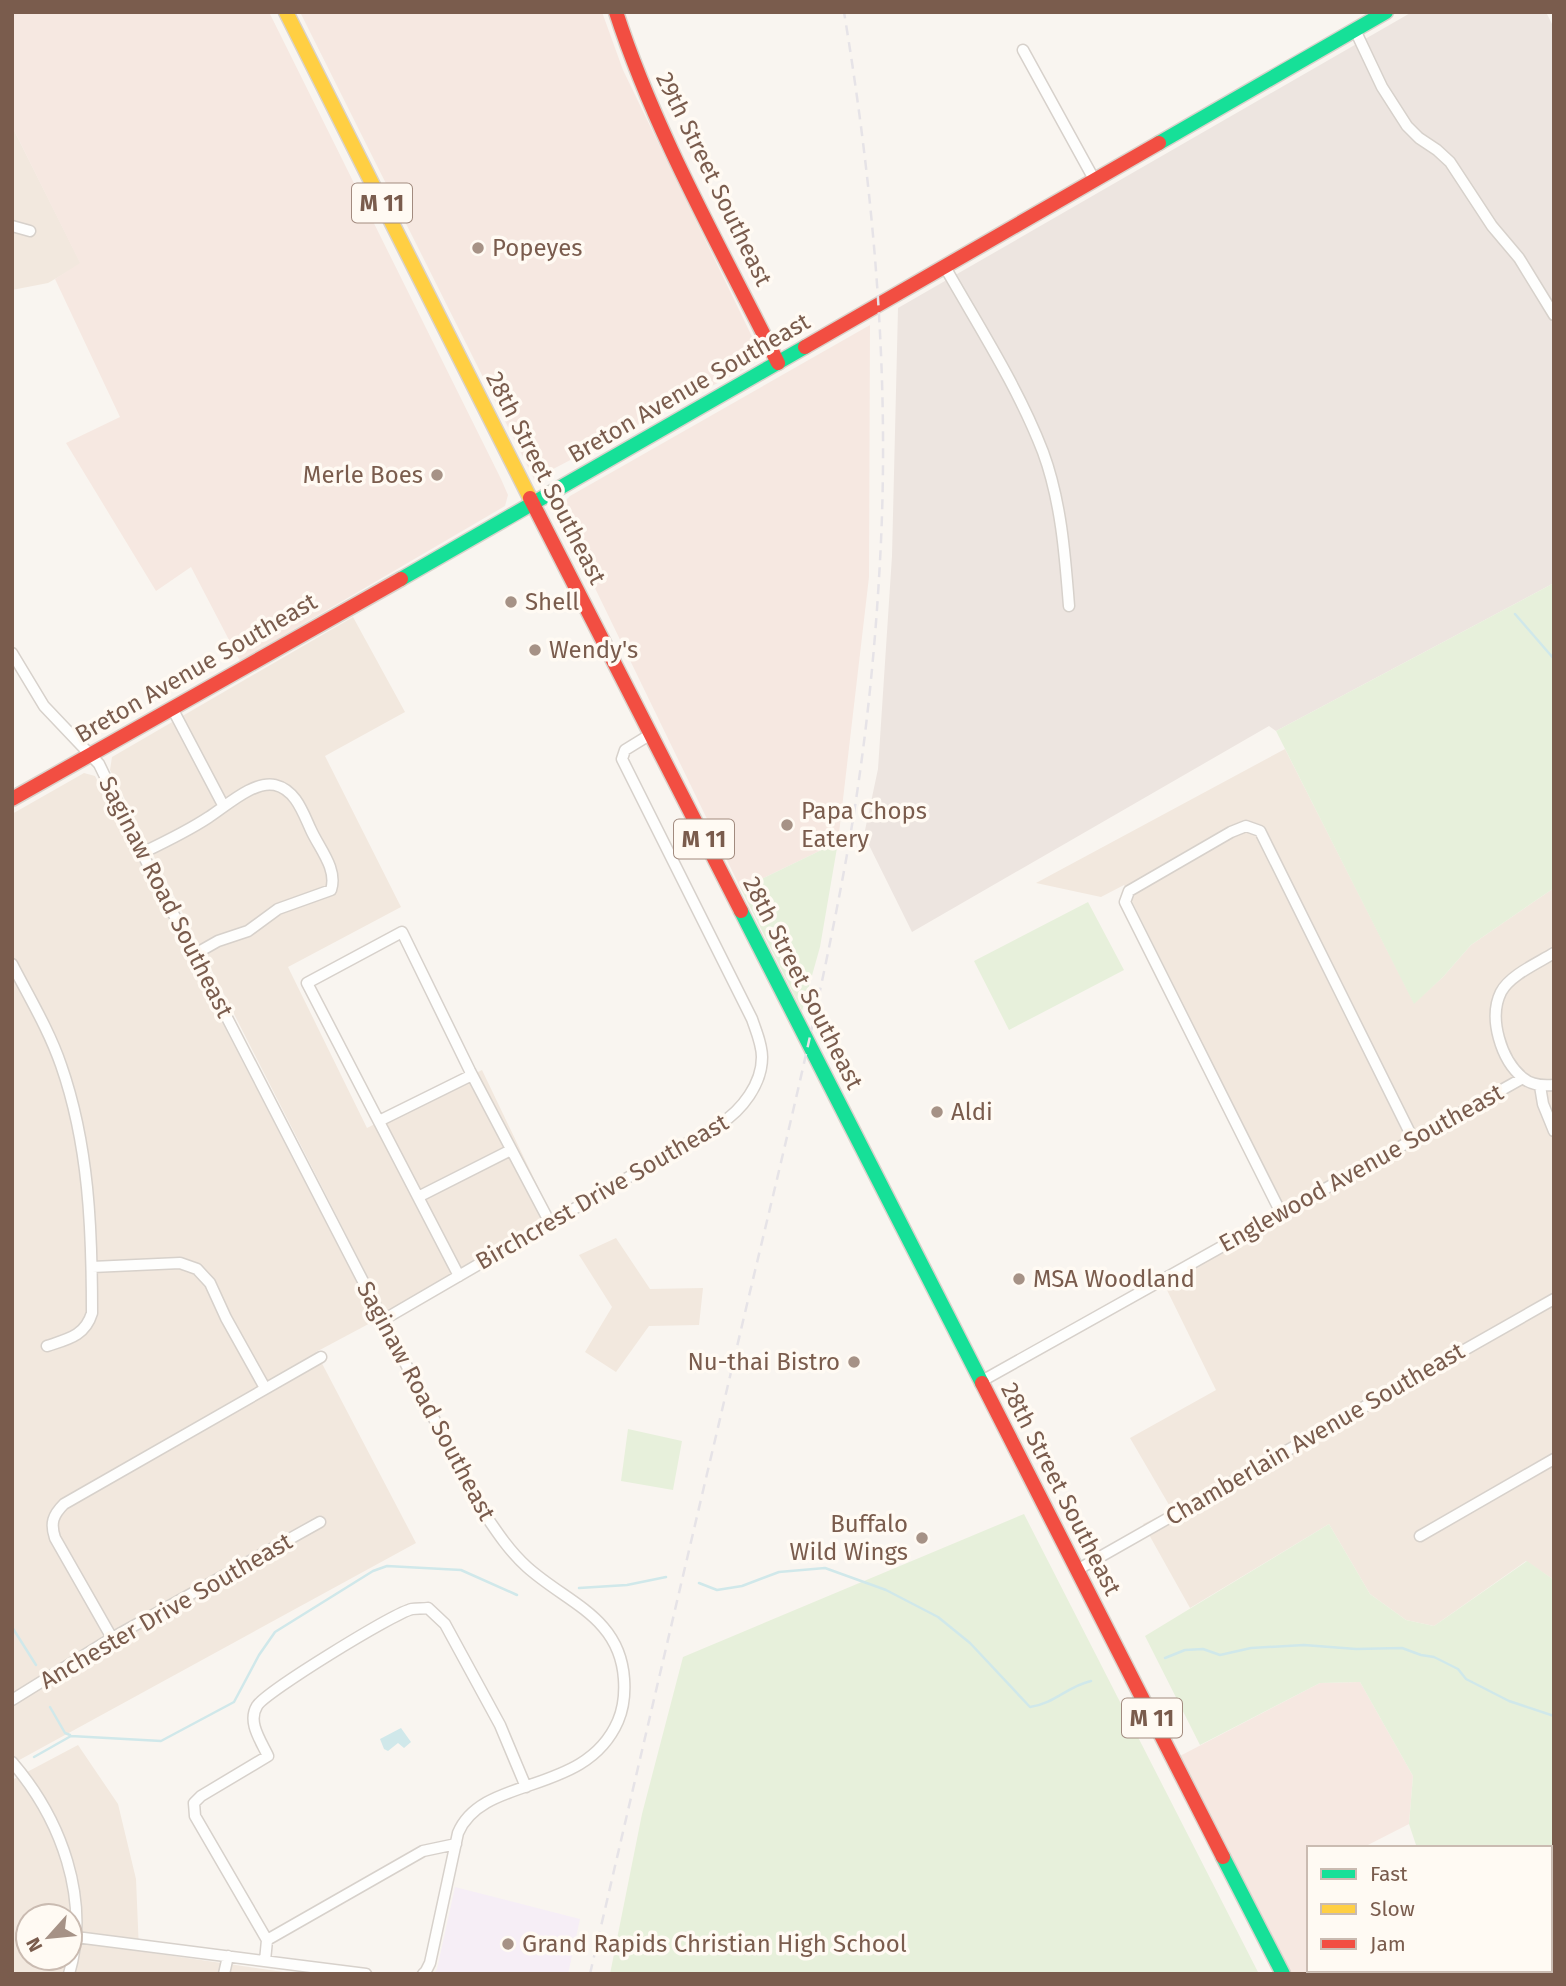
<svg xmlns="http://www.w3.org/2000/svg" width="1566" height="1986" font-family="'Fira Sans',sans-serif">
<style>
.residential{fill:#f2e8de;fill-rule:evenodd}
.commercial{fill:#f6e8e1}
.industrial{fill:#ede5e0}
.education{fill:#f6eef6}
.green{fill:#e7f0db}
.water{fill:#d0e8ea}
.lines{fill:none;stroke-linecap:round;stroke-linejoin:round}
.stream{stroke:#d0e8ea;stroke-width:2.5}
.street-casing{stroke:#d7d1cb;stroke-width:13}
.fast-casing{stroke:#d9d2cb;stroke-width:17}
.slow-casing{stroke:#d9d2cb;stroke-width:17}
.jam-casing{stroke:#d9d2cb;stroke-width:17}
.street{stroke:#fefefd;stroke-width:10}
.fast{stroke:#16e098;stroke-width:14}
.slow{stroke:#ffcf43;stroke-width:14}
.jam{stroke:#f24e42;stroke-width:14}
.rail{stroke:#e6e3e7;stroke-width:2.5;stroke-dasharray:10 7;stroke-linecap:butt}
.poi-dot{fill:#a69286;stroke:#fffaf3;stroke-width:2.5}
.labels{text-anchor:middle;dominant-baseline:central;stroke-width:7;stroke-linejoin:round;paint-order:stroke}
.shield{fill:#fffaf3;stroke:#a28b7f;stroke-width:2}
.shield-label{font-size:23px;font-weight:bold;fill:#7a5c4d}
.street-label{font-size:24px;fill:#7a5c4d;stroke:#fffaf3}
.poi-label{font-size:24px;fill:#7a5c4d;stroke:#fffaf3;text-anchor:start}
</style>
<rect width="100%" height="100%" fill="#f9f5f0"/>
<path class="residential" d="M12 126 81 264 48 283 12 290Z
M353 617 405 712 325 756 401 907 288 967 367 1128 482 1070 552 1216 386 1313 110 770 112 757Z
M1285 749 1414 1003 1443 977 1471 945 1554 888V1580L1526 1561 1434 1626 1406 1620 1370 1594 1329 1524 1190 1608 1143 1524 1172 1510 1130 1438 1216 1390 1164 1284 1288 1217 1124 885 1101 897 1036 883Z
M84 773 95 776 376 1320 316 1352 416 1543 12 1764V814Z
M616 1238 650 1289 703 1288 699 1325 649 1326 616 1372 585 1352 612 1307 579 1255Z
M78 1745 118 1804 136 1879 139 1951 298 1974H12V1780ZM28 1916H70V1958H28Z
M1554 1852V1974H1469L1467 1970H1550V1854Z"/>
<path class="commercial" d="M12 12H269L501 479 508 495 505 506 240 661 191 567 156 591 66 443 120 417 55 279 80 263 12 126Z
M300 12H602L623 70 758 349 754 364 534 479Z
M870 325 869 577 838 842 741 889 561 518V510L563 503 570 496Z
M1360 1682 1413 1776 1409 1824 1362 1848H1309V1970H1414L1416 1974H1290L1178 1757 1320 1683Z"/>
<path class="industrial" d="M1412 12H1546L1554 28V583L1276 731 1269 726 912 932 864 835 878 769 892 556 898 308Z"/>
<path class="education" d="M455 1887 580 1919 568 1974H434L437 1969Z"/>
<path class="green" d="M1554 583V888L1471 945 1443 977 1414 1004 1276 731Z
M838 842 820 947 802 1011 741 889Z
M1088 902 1124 970 1009 1030 974 961Z
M628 1429 682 1441 673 1490 621 1481Z
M1024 1514 1259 1974H610L642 1814 683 1657Z
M1329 1524 1370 1594 1406 1620 1434 1626 1527 1561 1554 1580V1852L1550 1854V1848H1417L1409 1824 1413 1776 1360 1682 1320 1683 1200 1745 1145 1636Z"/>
<path class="water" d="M401 1728 411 1742 404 1748 398 1743 388 1751 384 1749 380 1739Z"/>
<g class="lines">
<path class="stream" d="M1515 614 1554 659
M699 1583 717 1590 742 1586 779 1572 825 1568 886 1590 938 1617 970 1643 1030 1707C1054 1704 1068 1686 1091 1681
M579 1588 627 1585 666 1577
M12 1627 36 1665
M1165 1658 1185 1650 1203 1649 1220 1655 1251 1648 1304 1645 1356 1649 1402 1648 1421 1655 1434 1657 1458 1669 1466 1679 1509 1701 1554 1716
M50 1707 65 1733 70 1735
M34 1757 71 1736 161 1741 234 1702 259 1655 275 1632 373 1571 387 1566 461 1570 517 1595"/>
<defs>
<path id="street" d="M1355 30 1382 87 1407 126 1419 138 1437 150 1450 162 1492 226 1519 258 1554 315
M1023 50 1095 181
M12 226 30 231
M945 267C979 327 1018 387 1043 452 1061 501 1065 554 1069 606
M12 653 44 706 99 764 142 853 478 1504C493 1526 507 1549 527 1567 567 1603 620 1617 624 1679 625 1693 624 1707 618 1721 585 1797 483 1774 458 1833L430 1963 426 1971 423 1974
M172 708 223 805
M142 853C165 842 188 831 209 817 225 807 254 780 275 785 296 790 303 813 311 830 319 848 338 869 331 890L278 909 248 931 218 941 195 954
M1554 953C1538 963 1510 975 1501 992 1488 1018 1501 1060 1523 1078 1531 1085 1543 1086 1554 1085
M12 964C29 997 49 1030 61 1065 89 1145 92 1229 92 1313 85 1336 68 1339 47 1346
M1540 1086 1543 1104 1554 1131
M379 1121 472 1075
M418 1197 511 1150
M1281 1213 1125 902 1129 891 1231 832 1246 826 1260 831 1413 1139
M92 1267 180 1263 197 1269 210 1283 226 1318 265 1388
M459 1276 307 983 402 932 470 1071 550 1223
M383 1320 720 1124C742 1110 762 1084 762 1057 762 1044 756 1031 752 1019L622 759 625 750 651 734
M980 1382 1523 1078
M1420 1536 1554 1459
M1077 1570 1554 1299
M112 1638 55 1538C50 1523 53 1515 64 1504L321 1357
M12 1700 112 1638 320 1522
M12 1762C61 1819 91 1899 69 1974
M76 1937 366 1974
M267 1940 195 1816 194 1803 201 1796 268 1756C261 1741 247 1722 257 1706 265 1692 394 1613 412 1609 417 1608 423 1609 428 1608L445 1624 500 1725 526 1787
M1550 1948 1554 1946
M265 1961 267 1940 423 1851 456 1844
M224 1974 228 1956"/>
<path id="fast" d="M1159 143 1386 12
M401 579 805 347
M741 911 982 1383
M1223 1857 1283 1974"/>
<path id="slow" d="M286 12 530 498"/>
<path id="jam" d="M616 12C656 135 721 248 778 363
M805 347 1159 143
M530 498 741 911
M12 799 401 579
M982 1383 1223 1857"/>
</defs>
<use href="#street" class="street-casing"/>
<use href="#fast" class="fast-casing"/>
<use href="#slow" class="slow-casing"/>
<use href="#jam" class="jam-casing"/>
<use href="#street" class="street"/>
<use href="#fast" class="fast"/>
<use href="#slow" class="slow"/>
<use href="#jam" class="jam"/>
<path class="rail" d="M590 1974C642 1749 695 1525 748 1300 783 1154 819 1008 846 860 865 755 876 648 881 541 889 364 873 187 844 12"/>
</g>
<g class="poi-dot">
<circle cx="478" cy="248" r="7"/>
<circle cx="437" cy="475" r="7"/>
<circle cx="511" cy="602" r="7"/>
<circle cx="535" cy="650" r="7"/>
<circle cx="787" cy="825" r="7"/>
<circle cx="937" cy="1112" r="7"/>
<circle cx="1019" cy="1279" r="7"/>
<circle cx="854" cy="1362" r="7"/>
<circle cx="922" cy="1538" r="7"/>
<circle cx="508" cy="1944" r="7"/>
</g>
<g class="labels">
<g class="shield">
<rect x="352" y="183.5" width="60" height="39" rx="5"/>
<rect x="674" y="819.5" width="60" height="39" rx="5"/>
<rect x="1122" y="1698.5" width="60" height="39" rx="5"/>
</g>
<g class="shield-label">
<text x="382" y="203">M 11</text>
<text x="704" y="839">M 11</text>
<text x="1152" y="1718">M 11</text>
</g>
<g class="street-label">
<text transform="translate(714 179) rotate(64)">29th Street Southeast</text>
<text transform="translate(689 388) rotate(-30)">Breton Avenue Southeast</text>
<text transform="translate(546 478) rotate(63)">28th Street Southeast</text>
<text transform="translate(196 668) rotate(-30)">Breton Avenue Southeast</text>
<text transform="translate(166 897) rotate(63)">Saginaw Road Southeast</text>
<text transform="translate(803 983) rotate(63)">28th Street Southeast</text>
<text transform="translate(1361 1168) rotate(-29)">Englewood Avenue Southeast</text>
<text transform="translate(602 1192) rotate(-30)">Birchcrest Drive Southeast</text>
<text transform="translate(426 1401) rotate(62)">Saginaw Road Southeast</text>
<text transform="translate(1315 1434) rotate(-30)">Chamberlain Avenue Southeast</text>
<text transform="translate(1061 1489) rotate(63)">28th Street Southeast</text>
<text transform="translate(166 1611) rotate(-30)">Anchester Drive Southeast</text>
</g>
<g class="poi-label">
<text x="492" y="248">Popeyes</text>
<text x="423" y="475" text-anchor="end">Merle Boes</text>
<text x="525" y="602">Shell</text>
<text x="549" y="650">Wendy's</text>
<text x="801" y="811">Papa Chops<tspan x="801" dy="28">Eatery</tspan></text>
<text x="951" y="1112">Aldi</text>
<text x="1033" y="1279">MSA Woodland</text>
<text x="840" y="1362" text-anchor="end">Nu-thai Bistro</text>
<text x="908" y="1524" text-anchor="end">Buffalo<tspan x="908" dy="28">Wild Wings</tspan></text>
<text x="522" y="1944">Grand Rapids Christian High School</text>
</g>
</g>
<rect width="1566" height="1986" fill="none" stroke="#7a5c4d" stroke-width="28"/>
<rect x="1307" y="1846" width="245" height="126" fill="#fffaf3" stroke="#cabbb1" stroke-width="2"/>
<rect x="1321" y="1869" width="35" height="10" fill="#16e098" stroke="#cabbb1" stroke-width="2"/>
<text x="1370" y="1881" font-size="21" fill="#7a5c4d">Fast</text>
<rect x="1321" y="1904" width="35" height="10" fill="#ffcf43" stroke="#cabbb1" stroke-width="2"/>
<text x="1370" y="1916" font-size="21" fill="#7a5c4d">Slow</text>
<rect x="1321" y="1939" width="35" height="10" fill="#f24e42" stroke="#cabbb1" stroke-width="2"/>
<text x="1370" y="1951" font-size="21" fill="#7a5c4d">Jam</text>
<g transform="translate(49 1937) rotate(243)"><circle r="33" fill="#fffaf3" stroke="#cabbb1" stroke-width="2"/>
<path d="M0-5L12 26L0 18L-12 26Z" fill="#a69286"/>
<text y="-10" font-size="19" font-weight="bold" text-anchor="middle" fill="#7a5c4d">N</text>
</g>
</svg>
